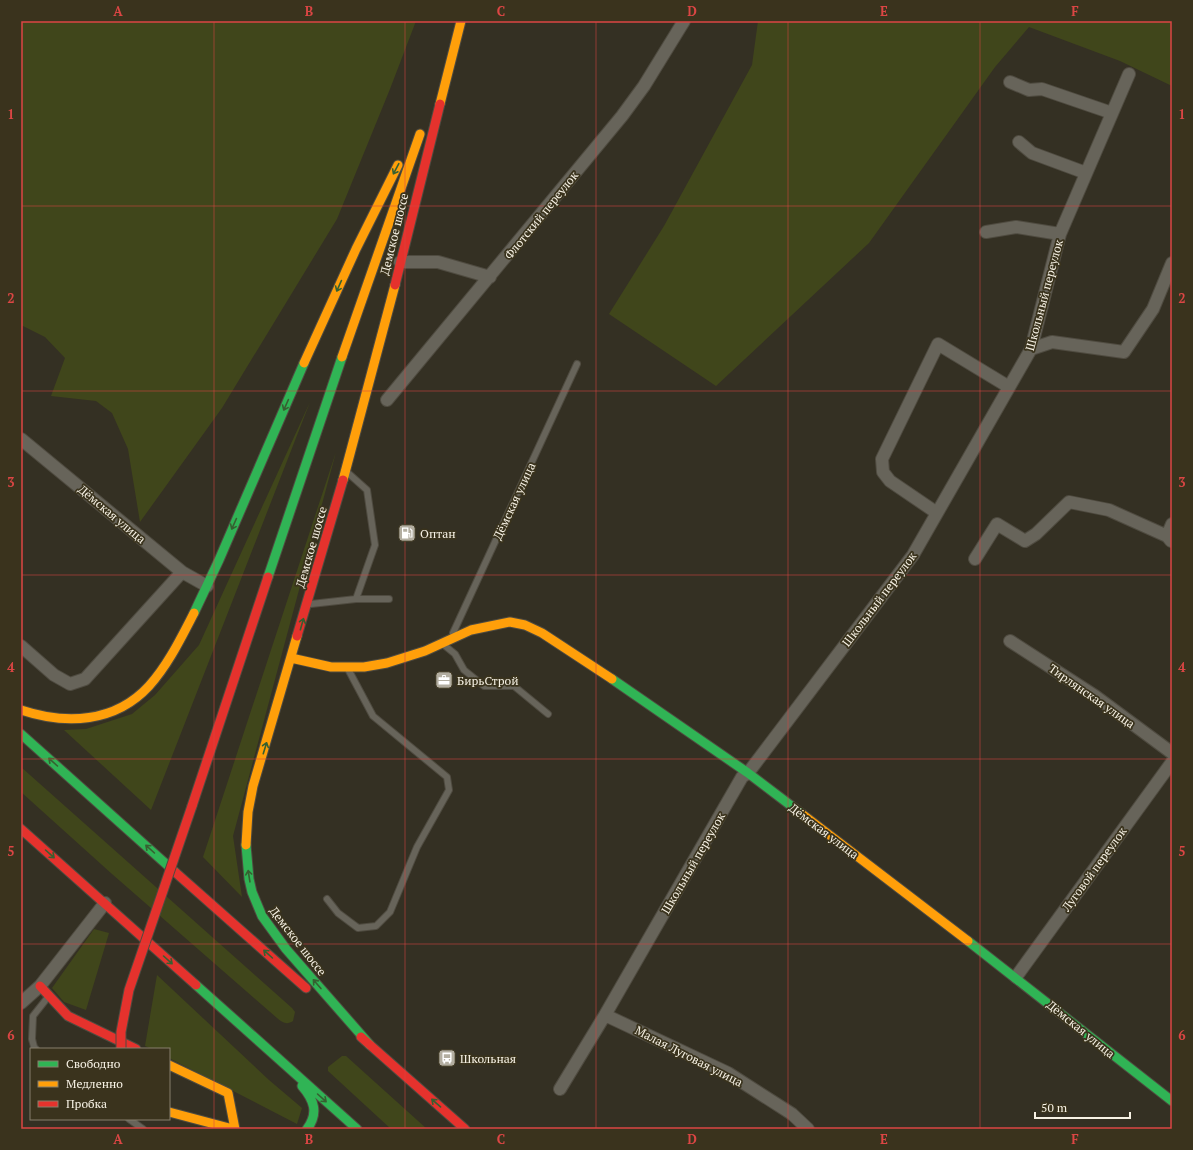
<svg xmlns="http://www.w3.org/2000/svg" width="1193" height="1150" font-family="'PT Serif',serif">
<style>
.green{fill:#40461b}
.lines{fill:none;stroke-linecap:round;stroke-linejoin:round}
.lane-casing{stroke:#4f4b40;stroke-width:8}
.street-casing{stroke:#4f4b40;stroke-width:14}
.fast-casing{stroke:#4f4b40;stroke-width:11}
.slow-casing{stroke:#4f4b40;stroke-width:11}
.jam-casing{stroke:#4f4b40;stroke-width:11}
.lane{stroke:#67645a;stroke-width:6}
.street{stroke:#67645a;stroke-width:12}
.fast{stroke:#30b455;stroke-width:9}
.slow{stroke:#ff9f0a;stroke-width:9}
.jam{stroke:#e5322d;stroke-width:9}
.jam-bridge-casing{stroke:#4f4b40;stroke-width:11;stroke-linecap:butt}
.jam-bridge{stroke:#e5322d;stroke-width:9}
.oneway{stroke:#366031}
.grid{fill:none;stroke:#db4644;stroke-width:1;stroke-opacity:0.55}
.labels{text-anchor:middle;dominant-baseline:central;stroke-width:3.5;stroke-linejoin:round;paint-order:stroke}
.street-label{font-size:12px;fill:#f7f2e5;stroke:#3a331d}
.poi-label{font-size:12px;fill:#f7f2e5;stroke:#3a331d;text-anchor:start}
.neatline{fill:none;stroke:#db4644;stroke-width:1.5}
.grid-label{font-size:13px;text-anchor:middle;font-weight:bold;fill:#db4644}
</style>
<rect width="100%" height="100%" fill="#343023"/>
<path class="green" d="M21 21H416L390 89 337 219 222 408 140 522 128 449 112 413 96 401 51 396 65 358 45 337 21 325Z
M758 21H1172V86L1120 61 1029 27 995 67 869 243 716 386 609 314 664 226 752 65Z
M310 402 151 810 64 730 86 729 132 714 155 695 199 645Z
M336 452 233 836 242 897 203 857Z
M21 767 292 1008 295 1012 293 1021C287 1025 283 1023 277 1018L112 874 21 792Z
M94 929 109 933 86 1010 64 1002 52 988Z
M157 975 269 1080 302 1108 297 1124 169 1058V1049H152L145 1046Z
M342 1056H346L427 1129H391L328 1071V1067Z"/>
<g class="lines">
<defs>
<path id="lane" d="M348 473 367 490 375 545 356 599
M311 604 356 599H389
M453 633 577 364
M444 645 455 654 464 670 484 686H514L548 714
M327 899 338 913 358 928 376 926 390 912 417 847 449 790 447 777 373 716 348 669
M36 1049 34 1047 32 1039 33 1016 48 997
M129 1119 143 1129"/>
<path id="street" d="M1010 82 1029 90 1042 89 1112 113
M1019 142 1032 153 1086 173
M986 232 1016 227 1060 234
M400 262H438L490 277
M1031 349 1052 342 1124 352 1153 309 1172 263
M387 400 622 116 644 86 684 21
M21 439 182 572 207 586
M937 513 890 481 883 472 882 459 938 344 1009 387
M1171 541 1167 536 1172 524
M975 559 997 524 1025 541 1036 534 1069 502 1109 510 1167 536
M1010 641 1095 696 1172 753
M21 646 54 675 70 684 85 679 182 572
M1016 977 1172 762
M21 1003 40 986 105 903
M605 1015 728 1073 792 1114 808 1129
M560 1089 605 1015 742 777 748 773 913 555 1031 349 1060 234 1129 74"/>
<path id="fast" d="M268 577 342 357
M194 613 219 560 304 363
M612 679 748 773 802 814
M21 734 175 872
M246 845 249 879 252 892 262 916 286 949 370 1045
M968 941 1172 1101
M196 985 357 1129
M302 1086C314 1100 319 1113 307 1129"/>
<path id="slow" d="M440 104 461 21
M342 357 420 134
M304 363 356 249 398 165
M343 480 395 285
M291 658 331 667H364L387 663 425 651 471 630 510 622 525 625 542 633 612 679
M21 710C66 725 115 723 149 686 168 665 181 638 194 613
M802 814 968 941
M246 845 248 812 253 786 297 636
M169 1065 228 1093 235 1129
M169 1112 233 1129"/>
<path id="jam" d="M395 285 440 104
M297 636 343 480
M192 806 268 577
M21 829 196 985
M175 872 306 988
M40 986 68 1016 136 1049
M361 1037 465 1129"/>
</defs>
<use href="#lane" class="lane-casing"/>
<use href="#street" class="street-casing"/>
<use href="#fast" class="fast-casing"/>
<use href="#slow" class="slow-casing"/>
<use href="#jam" class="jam-casing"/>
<use href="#lane" class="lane"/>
<use href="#street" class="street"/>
<use href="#fast" class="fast"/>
<use href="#slow" class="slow"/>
<use href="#jam" class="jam"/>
<defs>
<path id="jam-bridge" d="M121 1049V1032L129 990 192 806"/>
</defs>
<use href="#jam-bridge" class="jam-bridge-casing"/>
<use href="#jam-bridge" class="jam-bridge"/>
</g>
<defs><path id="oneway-shaft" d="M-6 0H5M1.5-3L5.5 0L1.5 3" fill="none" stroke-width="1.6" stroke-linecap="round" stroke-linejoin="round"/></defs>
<g class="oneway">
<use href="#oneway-shaft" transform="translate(396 169) rotate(118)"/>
<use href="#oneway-shaft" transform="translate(339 286) rotate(114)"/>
<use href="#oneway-shaft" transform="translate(286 405) rotate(114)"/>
<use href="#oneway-shaft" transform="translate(234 524) rotate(114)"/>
<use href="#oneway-shaft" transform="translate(302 624) rotate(-74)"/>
<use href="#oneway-shaft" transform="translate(265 748) rotate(-73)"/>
<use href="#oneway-shaft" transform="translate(53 762) rotate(-138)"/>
<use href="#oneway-shaft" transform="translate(150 849) rotate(-138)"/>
<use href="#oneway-shaft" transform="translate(50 854) rotate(42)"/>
<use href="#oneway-shaft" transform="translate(249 876) rotate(-99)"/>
<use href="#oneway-shaft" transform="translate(268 954) rotate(-138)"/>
<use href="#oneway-shaft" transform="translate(168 960) rotate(42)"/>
<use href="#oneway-shaft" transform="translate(317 984) rotate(-131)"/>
<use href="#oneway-shaft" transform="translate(322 1098) rotate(42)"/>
<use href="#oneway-shaft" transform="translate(436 1103) rotate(-139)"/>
</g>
<path class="grid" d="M214 21V1129M405 21V1129M596 21V1129M788 21V1129M980 21V1129M21 206H1172M21 391H1172M21 575H1172M21 759H1172M21 944H1172"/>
<defs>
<symbol id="fuel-square" viewBox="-11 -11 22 22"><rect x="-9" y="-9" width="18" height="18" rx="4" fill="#b3aea1" stroke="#3a331d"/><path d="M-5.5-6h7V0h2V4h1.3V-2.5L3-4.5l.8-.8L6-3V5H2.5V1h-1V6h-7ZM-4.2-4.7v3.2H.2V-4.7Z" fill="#fff"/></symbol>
<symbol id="office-square" viewBox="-11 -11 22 22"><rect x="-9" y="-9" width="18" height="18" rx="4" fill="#b3aea1" stroke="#3a331d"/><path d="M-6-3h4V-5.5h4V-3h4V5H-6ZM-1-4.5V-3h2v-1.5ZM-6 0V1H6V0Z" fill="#fff"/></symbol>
<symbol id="bus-square" viewBox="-11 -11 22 22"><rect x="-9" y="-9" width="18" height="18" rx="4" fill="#b3aea1" stroke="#3a331d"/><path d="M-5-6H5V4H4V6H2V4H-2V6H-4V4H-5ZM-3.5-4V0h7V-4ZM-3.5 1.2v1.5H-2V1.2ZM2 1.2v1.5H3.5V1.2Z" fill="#fff"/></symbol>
</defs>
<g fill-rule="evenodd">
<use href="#fuel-square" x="397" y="523" width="20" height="20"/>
<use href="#office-square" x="434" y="670" width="20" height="20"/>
<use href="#bus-square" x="437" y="1048" width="20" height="20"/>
</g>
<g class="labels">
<g class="street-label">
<text transform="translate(541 215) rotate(-51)">Флотский переулок</text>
<text transform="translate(394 234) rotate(-76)">Демское шоссе</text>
<text transform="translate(1044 295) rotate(-75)">Школьный переулок</text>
<text transform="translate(514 501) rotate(-65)">Дёмская улица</text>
<text transform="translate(112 514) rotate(40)">Дёмская улица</text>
<text transform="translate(311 547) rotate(-74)">Демское шоссе</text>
<text transform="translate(879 599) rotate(-53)">Школьный переулок</text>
<text transform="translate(1092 696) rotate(35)">Тирлянская улица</text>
<text transform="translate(824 831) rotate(37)">Дёмская улица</text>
<text transform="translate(693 863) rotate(-60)">Школьный переулок</text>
<text transform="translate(1094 869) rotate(-54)">Луговой переулок</text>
<text transform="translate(298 941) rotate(52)">Демское шоссе</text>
<text transform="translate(1081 1029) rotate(39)">Дёмская улица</text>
<text transform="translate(689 1056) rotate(27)">Малая Луговая улица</text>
</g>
<g class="poi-label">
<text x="420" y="533">Оптан</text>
<text x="457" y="680">БирьСтрой</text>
<text x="460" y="1058">Школьная</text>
</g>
</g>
<rect width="1193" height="1150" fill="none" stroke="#3a331d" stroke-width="44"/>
<rect x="30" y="1048" width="140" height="72" fill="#3a331d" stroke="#867f6d"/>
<rect x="38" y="1061" width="20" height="6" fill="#30b455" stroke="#867f6d"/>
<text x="66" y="1068" font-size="12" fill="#f7f2e5">Свободно</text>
<rect x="38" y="1081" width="20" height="6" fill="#ff9f0a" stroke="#867f6d"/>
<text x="66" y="1088" font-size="12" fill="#f7f2e5">Медленно</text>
<rect x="38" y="1101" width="20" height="6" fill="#e5322d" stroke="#867f6d"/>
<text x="66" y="1108" font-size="12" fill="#f7f2e5">Пробка</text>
<path d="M1035 1112v6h95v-6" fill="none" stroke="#f7f2e5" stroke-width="2"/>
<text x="1041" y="1112" font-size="12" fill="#f7f2e5" stroke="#3a331d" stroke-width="3" paint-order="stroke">50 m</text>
<rect x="22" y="22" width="1149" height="1106" class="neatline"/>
<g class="grid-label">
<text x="118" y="16">A</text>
<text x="309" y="16">B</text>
<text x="501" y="16">C</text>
<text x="692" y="16">D</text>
<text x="884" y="16">E</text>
<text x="1075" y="16">F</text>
<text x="11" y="119">1</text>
<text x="1182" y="119">1</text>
<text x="11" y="303">2</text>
<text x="1182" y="303">2</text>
<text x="11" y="487">3</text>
<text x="1182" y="487">3</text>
<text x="11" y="672">4</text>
<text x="1182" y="672">4</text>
<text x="11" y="856">5</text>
<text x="1182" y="856">5</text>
<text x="11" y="1040">6</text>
<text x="1182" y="1040">6</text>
<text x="118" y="1144">A</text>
<text x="309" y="1144">B</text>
<text x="501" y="1144">C</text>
<text x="692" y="1144">D</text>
<text x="884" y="1144">E</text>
<text x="1075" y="1144">F</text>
</g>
</svg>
